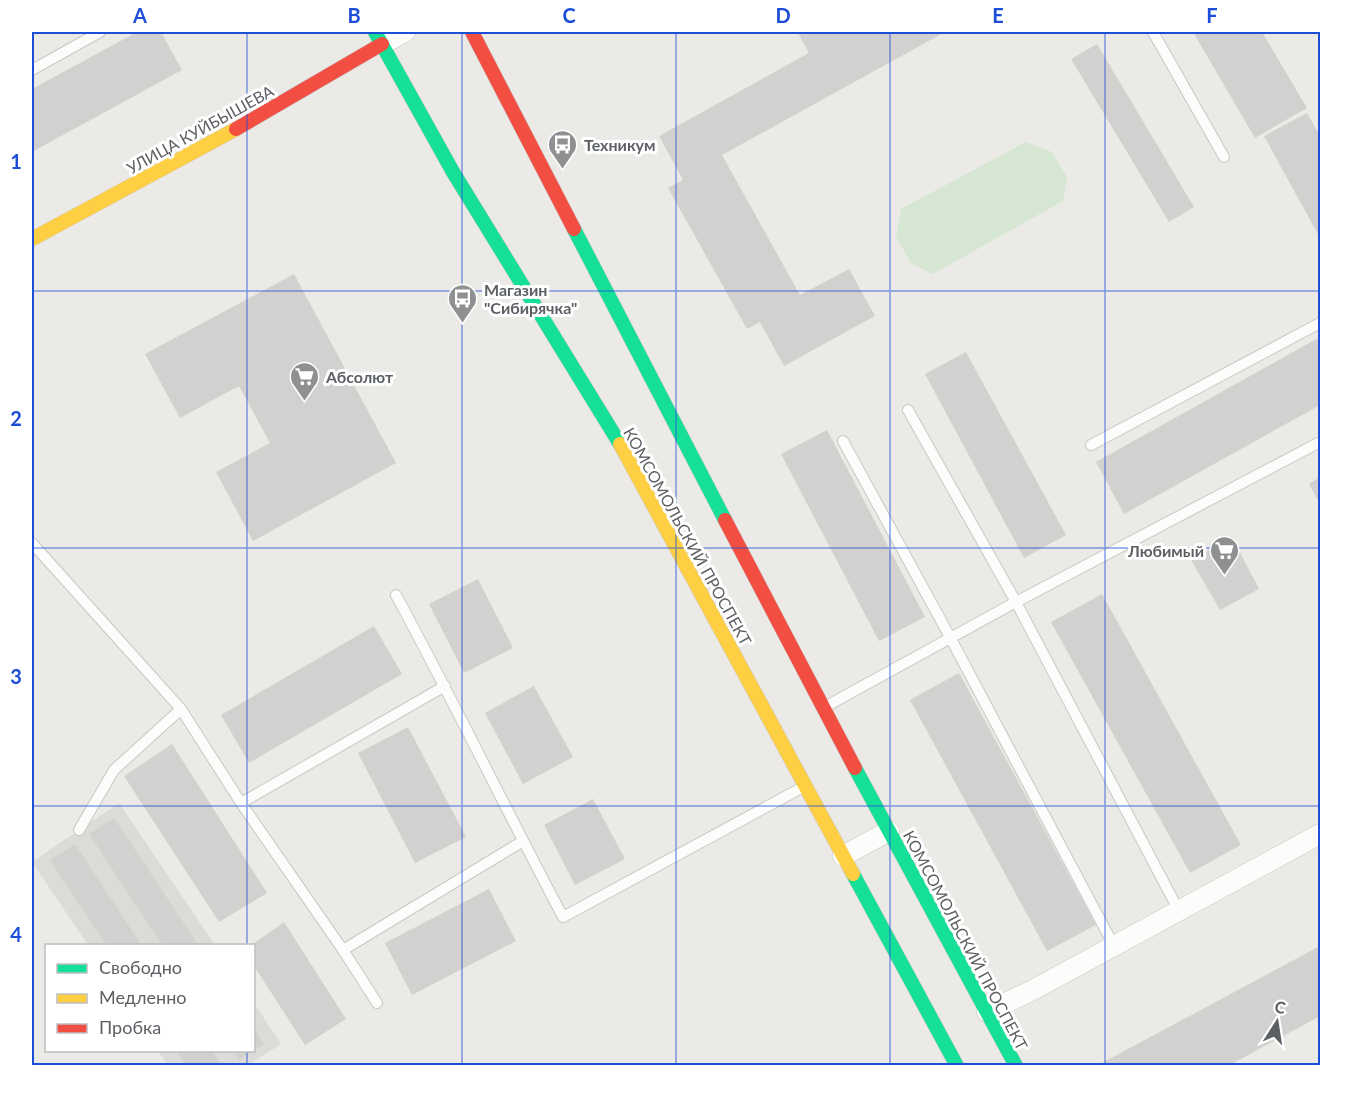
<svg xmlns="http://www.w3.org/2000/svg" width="1352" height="1097" font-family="Lato,sans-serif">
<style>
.industrial{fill:#dcdbd7}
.green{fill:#d5e7d2}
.building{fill:#d2d1cf}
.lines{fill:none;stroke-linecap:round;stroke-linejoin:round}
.lane-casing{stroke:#c7c7c7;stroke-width:12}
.street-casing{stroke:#c7c7c7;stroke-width:21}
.fast-casing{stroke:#c8c8c8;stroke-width:15}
.slow-casing{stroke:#c8c8c8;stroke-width:15}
.jam-casing{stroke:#c8c8c8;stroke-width:15}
.lane{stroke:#fcfcfb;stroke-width:10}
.street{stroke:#fcfcfb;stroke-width:20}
.fast{stroke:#16e098;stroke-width:14}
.slow{stroke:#ffcf43;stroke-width:14}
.jam{stroke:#f24e42;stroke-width:14}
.grid{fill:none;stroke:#1d4ed8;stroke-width:1.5;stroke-opacity:0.55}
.labels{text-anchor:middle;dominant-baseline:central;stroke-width:6;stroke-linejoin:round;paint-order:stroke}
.street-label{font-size:16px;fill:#5c6064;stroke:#fff}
.poi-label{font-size:16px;font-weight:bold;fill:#5c6064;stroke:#fff;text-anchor:start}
.neatline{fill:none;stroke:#1d4ed8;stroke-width:2}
.grid-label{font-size:20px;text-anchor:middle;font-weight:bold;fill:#1d4ed8}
</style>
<rect width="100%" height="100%" fill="#ebeae6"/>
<path class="industrial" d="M119 803 215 945H88L32 862Z
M254 1003 281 1044 248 1065H168L158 1051 254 1050Z"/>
<path class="green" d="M1026 142 1052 152 1067 177 1063 201 933 274 911 263 896 237 901 209Z"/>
<path class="building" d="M137 32H161L182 70 32 152V89Z
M800 32H945L722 155 800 295 849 269 875 316 784 366 760 322 747 329 668 188 683 180 659 136 809 53 798 33Z
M1193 32H1262L1307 108 1255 138Z
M1097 44 1194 207 1169 222 1071 59Z
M1307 113 1320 136V238L1264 136Z
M294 274 396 463 253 541 216 472 270 443 239 386 180 418 145 354Z
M1320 337V405L1124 514 1096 462Z
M966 352 1066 535 1024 558 925 374Z
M827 430 925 617 879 641 781 454Z
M1320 477V504L1309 484Z
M1232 537 1259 589 1220 610 1191 560Z
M478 579 513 648 464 673 429 604Z
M1102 594 1241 845 1190 873 1051 622Z
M374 626 402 674 249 763 221 715Z
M959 673 1096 925 1047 951 910 700Z
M534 686 573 757 523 784 485 713Z
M408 727 466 837 415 863 358 753Z
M172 744 267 893 219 922 124 776Z
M593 799 625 859 575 885 544 825Z
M114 818 199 946H163L89 834Z
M75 844 142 946H107L50 860Z
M489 889 516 941 412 995 385 943Z
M284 922 346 1019 305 1045 254 966V946H250Z
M1320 946V1016L1228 1066H1101L1100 1064Z
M254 1028 264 1044 239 1060 233 1050H254Z
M176 1050H212L222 1066H186Z"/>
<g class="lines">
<defs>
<path id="lane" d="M1153 32 1224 157
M32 70 100 32
M908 410 1016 602 1179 911
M843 441 950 637 1114 946
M1091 445 1320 323
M32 543 181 709 241 803 343 950 377 1003
M396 595C454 702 506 810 563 917L805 786
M823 708 1016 602 1320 442
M241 803 445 686
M79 830 114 770 181 709
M343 950 523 841"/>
<path id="street" d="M382 44 405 32
M843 856 889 831
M987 1012 1031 991 1320 834"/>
<path id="fast" d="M375 32 453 172 620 444
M574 229 725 520
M855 768 1016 1066
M853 874 957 1066"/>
<path id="slow" d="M32 239 236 129
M620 444 853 874"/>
<path id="jam" d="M472 32 574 229
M236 129 382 44
M725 520 855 768"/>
</defs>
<use href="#lane" class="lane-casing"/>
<use href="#street" class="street-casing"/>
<use href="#fast" class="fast-casing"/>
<use href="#slow" class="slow-casing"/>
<use href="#jam" class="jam-casing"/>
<use href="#lane" class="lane"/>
<use href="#street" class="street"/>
<use href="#fast" class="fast"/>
<use href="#slow" class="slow"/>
<use href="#jam" class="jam"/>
</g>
<path class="grid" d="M247 32V946M462 32V1066M676 32V1066M890 32V1066M1105 32V1066M32 291H1320M32 548H1320M32 806H1320M247 1050V1066"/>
<defs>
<symbol id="bus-pin" viewBox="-11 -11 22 30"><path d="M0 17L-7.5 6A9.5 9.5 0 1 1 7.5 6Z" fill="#8e9092" stroke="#fff"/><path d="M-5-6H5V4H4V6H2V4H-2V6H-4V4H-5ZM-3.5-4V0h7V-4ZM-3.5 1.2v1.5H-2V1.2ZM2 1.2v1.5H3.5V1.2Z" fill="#fff"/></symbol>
<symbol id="supermarket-pin" viewBox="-11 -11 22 30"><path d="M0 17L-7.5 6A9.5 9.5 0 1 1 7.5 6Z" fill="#8e9092" stroke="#fff"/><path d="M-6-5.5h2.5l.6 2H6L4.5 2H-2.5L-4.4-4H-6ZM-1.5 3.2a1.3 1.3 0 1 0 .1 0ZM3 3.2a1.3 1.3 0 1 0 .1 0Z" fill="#fff"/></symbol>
</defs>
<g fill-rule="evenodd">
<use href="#bus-pin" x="546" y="128" width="33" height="45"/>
<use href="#bus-pin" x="446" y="282" width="33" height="45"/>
<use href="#supermarket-pin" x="288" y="360" width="33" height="45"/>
<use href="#supermarket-pin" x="1208" y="534" width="33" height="45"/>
</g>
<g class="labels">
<g class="street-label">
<text transform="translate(200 129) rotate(-29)">УЛИЦА КУЙБЫШЕВА</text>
<text transform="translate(688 536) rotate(61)">КОМСОМОЛЬСКИЙ ПРОСПЕКТ</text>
<text transform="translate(966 940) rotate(62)">КОМСОМОЛЬСКИЙ ПРОСПЕКТ</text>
</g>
<g class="poi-label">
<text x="584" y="144">Техникум</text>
<text x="484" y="289">Магазин<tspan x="484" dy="18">"Сибирячка"</tspan></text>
<text x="326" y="376">Абсолют</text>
<text x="1204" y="550" text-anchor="end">Любимый</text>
</g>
</g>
<rect width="1352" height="1097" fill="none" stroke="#ffffff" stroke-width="66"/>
<rect x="45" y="944" width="210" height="108" fill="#ffffff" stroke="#bebfc1" stroke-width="1.5"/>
<rect x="57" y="964" width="30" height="9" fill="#16e098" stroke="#bebfc1" stroke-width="1.5"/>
<text x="99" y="974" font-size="18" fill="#5c6064">Свободно</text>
<rect x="57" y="994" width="30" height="9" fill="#ffcf43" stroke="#bebfc1" stroke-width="1.5"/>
<text x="99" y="1004" font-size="18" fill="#5c6064">Медленно</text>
<rect x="57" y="1024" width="30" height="9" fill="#f24e42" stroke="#bebfc1" stroke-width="1.5"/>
<text x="99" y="1034" font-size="18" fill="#5c6064">Пробка</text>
<g transform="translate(1277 1022) rotate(12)" stroke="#ffffff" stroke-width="4.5" paint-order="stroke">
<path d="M0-4.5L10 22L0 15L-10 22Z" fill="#5c6064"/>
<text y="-9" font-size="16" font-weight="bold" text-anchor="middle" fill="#5c6064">С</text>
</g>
<rect x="33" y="33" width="1286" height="1031" class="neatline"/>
<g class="grid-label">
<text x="140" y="23">A</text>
<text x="354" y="23">B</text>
<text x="569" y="23">C</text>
<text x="783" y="23">D</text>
<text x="998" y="23">E</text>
<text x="1212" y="23">F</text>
<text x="16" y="169">1</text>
<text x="16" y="426">2</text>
<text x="16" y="684">3</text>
<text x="16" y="942">4</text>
</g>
</svg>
